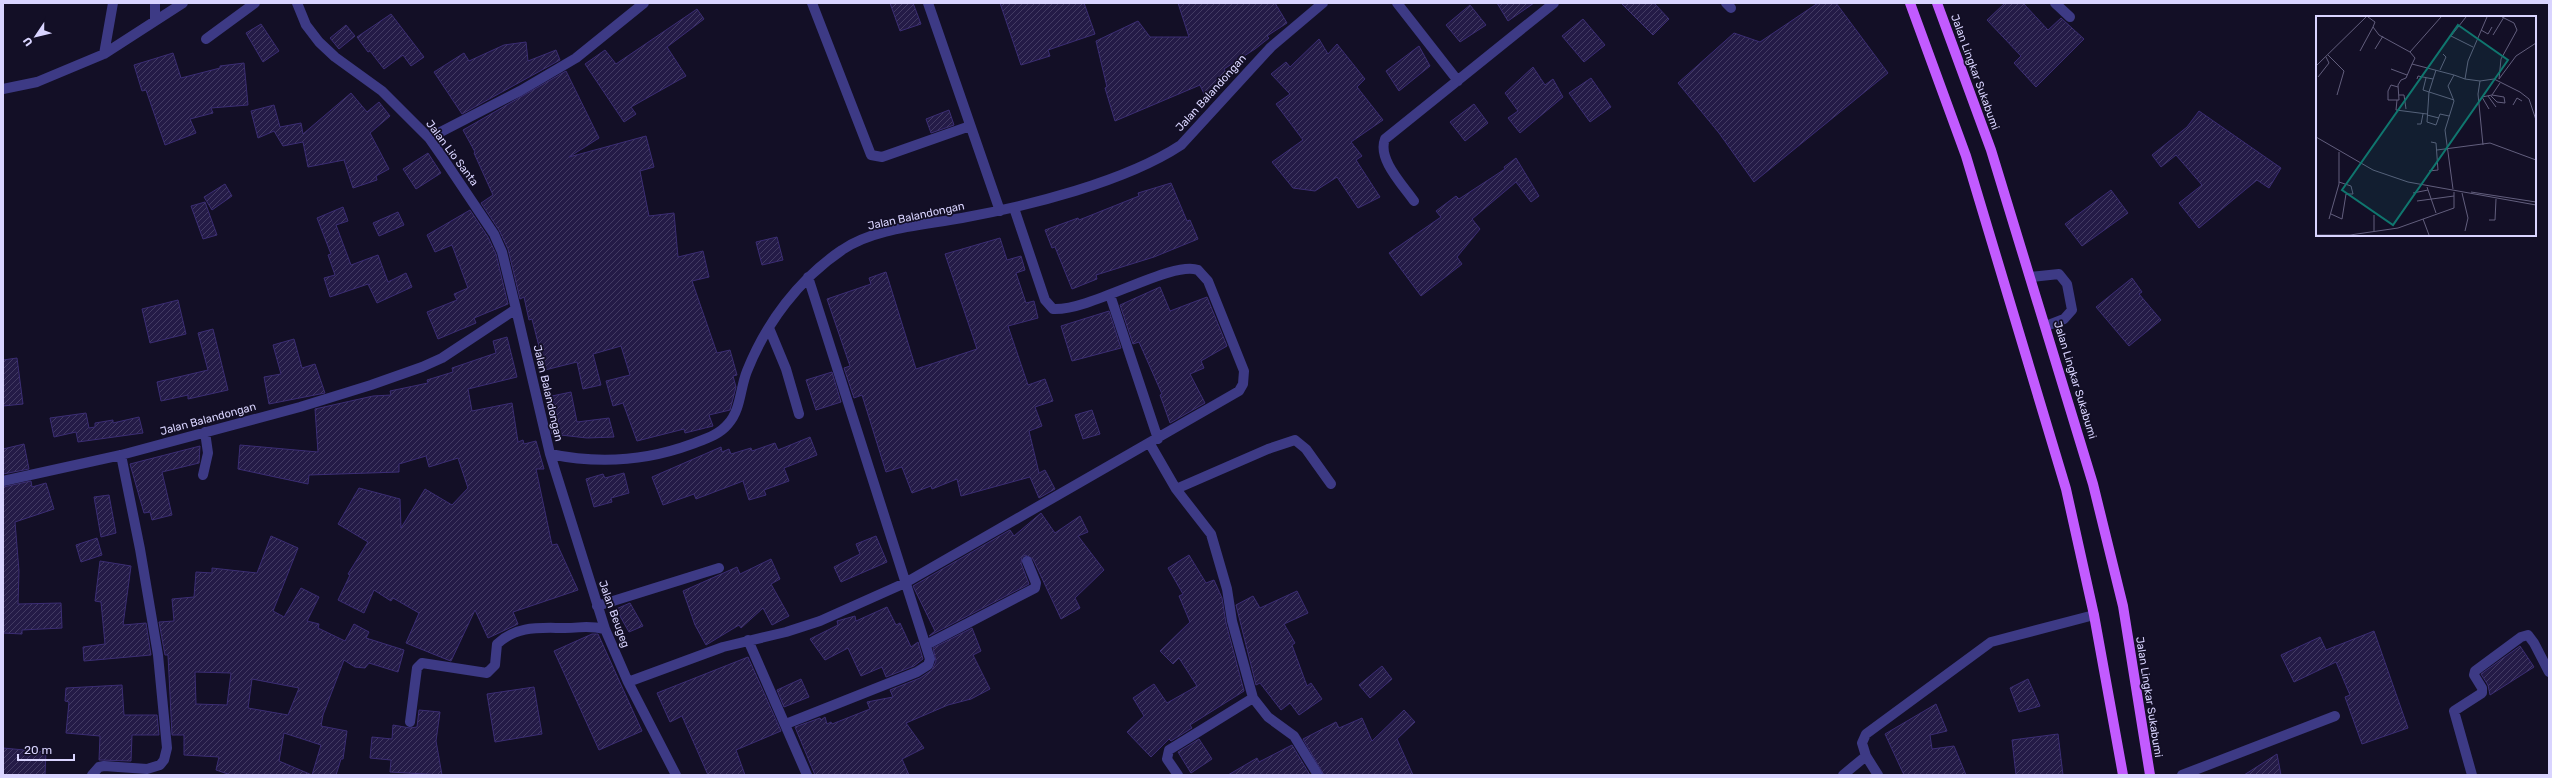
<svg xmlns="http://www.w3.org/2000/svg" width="2552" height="778" font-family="Rubik,sans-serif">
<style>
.building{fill:url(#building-hatch);stroke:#3b2d73;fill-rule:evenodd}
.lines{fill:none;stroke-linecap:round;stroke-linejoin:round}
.minor{stroke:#3d3a85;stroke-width:10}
.major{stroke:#c25bff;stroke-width:10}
.labels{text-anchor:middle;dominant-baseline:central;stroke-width:3.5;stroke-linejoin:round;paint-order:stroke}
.street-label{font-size:11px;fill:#d9d4ff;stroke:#130f26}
.inset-road{fill:none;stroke:#625e7d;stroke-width:1}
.view{fill:#0f766e;fill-opacity:0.15;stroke:#0f766e;stroke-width:2}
.inset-edge{fill:none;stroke:#d9d4ff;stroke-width:2}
</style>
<defs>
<pattern id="building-hatch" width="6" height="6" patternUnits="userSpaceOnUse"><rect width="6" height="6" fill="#241b47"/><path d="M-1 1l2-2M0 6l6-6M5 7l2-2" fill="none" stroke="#433b63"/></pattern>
</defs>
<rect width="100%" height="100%" fill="#130f26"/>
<path class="building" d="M890 3H913L921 24 900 31Z
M1000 3H1084L1095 34 1048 50 1050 56 1021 65Z
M1178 3H1275L1287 23 1267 36 1269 38 1255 49 1224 69 1227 74 1205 96 1200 85 1115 121 1105 88 1107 87 1096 41 1138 21 1150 37H1189Z
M1497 3H1534L1508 21Z
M1621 3H1654L1669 19 1653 35Z
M1818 3H1836L1888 73 1754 182 1719 133 1678 83 1734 33 1760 42Z
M2005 3H2023L2048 30 2061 18 2084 39 2036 87 2014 63 2021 56 1987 20Z
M1470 5 1486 25 1460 42 1446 25Z
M697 9 704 19 667 47 686 76 631 107 636 114 624 122 585 64 605 50 616 64Z
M391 14 424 57 411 66 403 55 384 69 370 51 368 52 357 37Z
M1583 19 1605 45 1584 62 1562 36Z
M261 24 279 51 263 62 246 33Z
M346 25 355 36 339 49 330 38Z
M1319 39 1328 54 1337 44 1365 79 1357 87 1383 120 1351 142 1362 156 1356 160 1380 197 1358 208 1337 177 1315 191 1293 188 1272 162 1303 140 1276 104 1290 94 1271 74 1286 62 1290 67Z
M526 42 528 61 556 50 560 60 462 114 434 72 464 53 469 61 504 45Z
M1419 46 1430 66 1399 91 1386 71Z
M173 53 181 78 220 68V66L244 63 248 105 211 108 213 113 190 119 196 133 165 145 146 90 142 91 134 65Z
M1533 67 1545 85 1553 79 1563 97 1520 133 1508 118 1518 111 1505 93Z
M566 71 599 138 569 157 646 136 654 167 640 171 649 216 674 213 678 257 703 251 709 277 692 281 717 353 730 350 737 375 733 376 736 387 730 410 709 415 713 426 685 433 684 429 637 441 623 403 613 406 606 381 630 375 621 346 593 354 601 385 583 389 577 362 545 370 532 319 529 320 524 297 520 299 508 249 499 230 481 203 493 195 474 153 475 152 463 130Z
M1591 78 1611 107 1590 122 1569 93Z
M351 93 367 112 379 102 390 116 370 133 389 169 376 176 377 180 353 188 344 160 308 167 303 142 283 146 274 131 258 138 251 111 274 105 280 127 301 123 303 134Z
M1474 104 1488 123 1465 141 1450 122Z
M949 110 954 125 931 133 926 119Z
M2199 111 2281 168 2269 188 2257 180 2199 228 2179 203 2202 185 2176 155 2161 167 2152 155 2187 127Z
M428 153 441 173 416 189 403 169Z
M1516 158 1539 196 1531 202 1516 182 1472 219 1480 229 1457 257 1462 264 1421 296 1389 253 1441 217 1436 211 1456 196 1459 199 1505 169 1504 167Z
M1171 183 1187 221 1190 220 1198 239 1154 257 1096 275 1097 279 1072 289 1055 247 1052 248 1045 230 1078 218 1079 220 1139 196 1138 193Z
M225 184 232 196 212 210 204 197Z
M2111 190 2128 213 2082 246 2065 224Z
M205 202 217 235 203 239 191 206Z
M343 207 348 221 336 225 351 265 378 255 388 282 406 273 412 287 377 303 368 284 330 297 324 278 335 275 328 255 331 254 317 218Z
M470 210 488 237 496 254 508 304 474 318 476 323 438 339 427 312 457 300 454 294 468 288 452 245 435 252 427 235Z
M398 212 404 225 379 236 373 223Z
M777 237 783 260 762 265 756 242Z
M1000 238 1007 260 1021 256 1025 270 1016 273 1026 303 1034 301 1038 318 1008 326 1028 385 1045 379 1053 401 1035 407 1042 426 1029 431 1039 473 1045 470 1055 489 1039 498 1030 477 961 496 957 479 932 489 931 486 912 493 902 467 886 472 862 395 854 398 844 368 850 366 827 299 871 284 869 278 886 272 916 369 977 349 945 254Z
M2132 278 2142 292 2139 294 2161 320 2129 346 2096 307Z
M1160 287 1170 311 1207 297 1227 346 1201 361 1204 368 1190 374 1205 403 1170 423 1160 395 1162 394 1139 342 1133 344 1120 305Z
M178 300 186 334 150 343 142 309Z
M1109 311 1121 348 1072 361 1061 326Z
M213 329 228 390 188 399V395L161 401 157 382 208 370 198 333Z
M507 337 517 377 468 389 472 411 512 403 518 442 523 440 524 444 536 441 544 469H536L552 545 557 544 578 590 513 612 518 624 488 638 475 610 451 661 448 660 406 643 419 613 393 598 391 601 374 590 364 613 338 600 350 575 348 574 368 542 338 524 359 488 400 499 401 528 425 489 452 505 468 488 458 458 429 467 426 456 399 464V472L309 475 308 484 238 469 240 445 318 452 315 409 373 396 391 395 390 391 428 383 427 380 453 372 452 368 496 353 493 341Z
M294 339 302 368 315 364 325 393 269 404 264 377 281 374 273 345Z
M17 358 23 404 3 406V360Z
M832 372 841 402 816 410 806 380Z
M571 392 577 422 609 418 614 437 587 438 552 434 550 425 559 424 552 396Z
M1092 410 1100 434 1083 439 1075 415Z
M86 413 89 428 95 427V423L113 420V423L139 417 143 433 78 442 76 432 54 437 50 418Z
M810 437 817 455 784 468 789 481 764 490 766 495 749 500 743 481 696 499 694 494 663 505 652 477 721 447 722 452 729 449 731 454 751 448 752 451 775 443 778 450Z
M24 444 29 469 3 474V449Z
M200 446 199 463 162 472 172 515 152 520 150 512 144 513 130 464Z
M624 473 629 493 611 498 612 502 594 507 586 479 603 474 605 478Z
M31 481 32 487 46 483 54 509 15 522 19 571 18 604 61 603 62 628 22 630V634L3 633V487Z
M109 495 116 533 101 537 94 497Z
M1041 513 1055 533 1080 516 1088 532 1078 536 1104 570 1075 598 1080 608 1061 619 1033 559 1025 555 1022 557 1021 563 1029 584 929 636 935 631 913 586 1010 530 1014 536Z
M271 536 298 548 273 611 284 617 301 588 319 597 307 621 319 624 318 628 345 641 354 624 369 632 366 638 404 650 398 672 369 663 365 668 355 667 344 660 323 715 321 726 347 731 343 759H341L336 775H312L321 745 284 733 279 761 312 775H231L216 770 219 757 184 755V735H172L168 655H165L159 622 174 621 172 599 194 597 196 572 212 573V568L257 573ZM195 672 231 673 227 705 196 704ZM252 679 299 688 288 715 248 708Z
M876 536 887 562 841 582 834 567 860 554 856 544Z
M97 538 102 555 81 562 76 545Z
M1189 555 1206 583 1214 580 1222 598 1226 623 1244 691 1190 725 1192 728 1171 741 1169 739 1151 757 1127 732 1144 716 1133 698 1154 684 1167 703 1197 686 1179 658 1173 664 1160 651 1190 622 1179 596 1183 594 1168 568Z
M771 559 780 579 771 584 789 616 772 625 763 608 741 628 739 625 706 645 695 625 683 591 737 567 740 574Z
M100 561 131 566 123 625 146 623 151 655 84 661 83 647 105 644 101 602 95 601Z
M1297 591 1308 613 1284 624 1295 643 1292 645 1307 686 1311 683 1322 699 1299 715 1290 703 1281 710 1260 683 1256 685 1236 605 1253 596 1260 608Z
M630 603 643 626 629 632 616 609Z
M887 607 896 625 900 623 911 647 918 642 923 659 914 666 886 677 882 667 861 676 848 648 825 660 810 639 838 625 837 621 855 616 856 621Z
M972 628 981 651 973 655 990 689 971 699 948 705 906 723 924 748 902 759 909 775H815L795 727 820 718 821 720 825 717 827 724 831 722 832 724 870 709 867 702 893 697 890 690 920 678 932 670 936 661 933 648Z
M2374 631 2408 728 2362 744 2345 697 2350 695 2336 662 2294 682 2281 655 2320 637 2326 650Z
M592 634H598L642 731 599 750 554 651Z
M2520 646 2534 667 2490 695 2488 685 2481 674Z
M748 657 781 731 736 750 745 775H708L682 716 670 722 657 693Z
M1382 666 1392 679 1370 698 1359 685Z
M801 679 809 697 784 707 777 690Z
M2028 679 2040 706 2019 712 2010 688Z
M122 685 124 715H157L159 735H132L131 761 99 760 100 736 66 733 69 702 65 701 66 688Z
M534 687 542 734 495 742 487 694Z
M1936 704 1947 731 1930 735 1932 749 1954 746 1966 775H1904L1885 734Z
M419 710 440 712 436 741 442 775 390 772 391 760 370 758 372 737 392 739 393 725 410 728 417 727Z
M1404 710 1415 722 1397 739 1413 775H1324L1303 739 1336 722 1339 728 1362 718 1372 741Z
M2058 734 2063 775H2016L2012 740Z
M1199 739 1212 759 1191 773 1178 752Z
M1292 745 1310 775H1228L1257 758 1259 762Z
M3 748 46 752 45 775H3Z
M2277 754 2281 775H2244Z"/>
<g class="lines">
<path class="minor" d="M155 3V20
M297 3 306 25 319 42 335 57 382 91 429 138 443 158 494 234 502 252 516 309
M812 3 871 155 882 157 970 126
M928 3 1000 211
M1397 3 1458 81
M1726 3 1731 8
M2055 3 2070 17
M206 39 255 3
M104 54 113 3
M3 89 37 82 104 54 183 3
M429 138 520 91 576 58 644 3
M1414 201C1403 185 1377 159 1385 139L1554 3
M2031 277 2059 274 2067 284 2072 310 2064 319 2046 326
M1110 295 1158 439
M769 328 786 369 799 414
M1150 444 1176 489 1211 534 1227 589 1232 621 1253 698 1268 717 1294 736 1318 775
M550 454 605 629 628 682 676 775
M203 475 208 453 205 432
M3 481 121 455 300 407 371 385 422 367 442 358 516 309 550 454C598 464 646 461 692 444 705 439 719 435 728 424 741 410 740 388 747 371 766 323 799 279 842 250 873 228 925 225 962 218 1028 206 1125 182 1181 145L1271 47 1323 3
M1176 489 1268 449 1295 440 1306 449 1331 484
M597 606 719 568
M748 640 807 775
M926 645 1035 588 1036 583 1027 561
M628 682 723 647 786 632 820 621 905 583 1239 391 1243 384 1244 371 1208 281 1198 270C1172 260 1091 311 1053 309L1045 300 1014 208
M410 722 417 668 422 663 487 673 495 665 497 644C517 625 540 628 565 628 582 628 586 625 605 629
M786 724 917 672 928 665 930 659 808 277
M1866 756 1862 743 1866 734 1991 642 2094 615
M92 775 99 767 104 766 147 769 160 765 164 760 167 748 158 655 140 549 121 455
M1178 775 1167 759 1169 750 1253 698
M1843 775 1866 756 1878 775
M2182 775 2335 716
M2472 775 2454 711 2482 693V688L2474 675 2475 671 2521 637 2528 635 2534 643 2549 672"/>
<path class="major" d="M1910 3 1966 156 2066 489 2094 615 2123 775
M1937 3 1991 150 2093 484 2123 606 2150 775"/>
</g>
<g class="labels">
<g class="street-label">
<text transform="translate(1975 72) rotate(70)">Jalan Lingkar Sukabumi</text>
<text transform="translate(1211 93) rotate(-48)">Jalan Balandongan</text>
<text transform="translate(452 153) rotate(53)">Jalan Lio Santa</text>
<text transform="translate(916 216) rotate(-12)">Jalan Balandongan</text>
<text transform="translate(2075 380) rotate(73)">Jalan Lingkar Sukabumi</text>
<text transform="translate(548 393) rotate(77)">Jalan Balandongan</text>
<text transform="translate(208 419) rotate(-15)">Jalan Balandongan</text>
<text transform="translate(614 614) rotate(70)">Jalan Beugeg</text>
<text transform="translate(2149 697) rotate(81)">Jalan Lingkar Sukabumi</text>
</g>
</g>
<g transform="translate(2316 16)">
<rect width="220" height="220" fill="#130f26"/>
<path class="inset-road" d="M52 1 59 6 57 11 63 19 94 36 99 42 96 48 138 59M150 1 135 20 157 31M186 1 198 7 201 14 185 43 183 63 200 40 220 27M165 14 172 18 176 11M177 19 188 1M59 33 67 20M44 35 57 11M94 36 125 1M12 39 28 55 21 79M0 50 50 1M75 53 91 59M120 54 113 76 111 106 120 109 124 98 133 100M124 54 130 41 127 38M2 61 13 47 10 41M110 62 107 74 138 84M101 63 102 60 117 63M149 63 164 65 178 63 204 76 213 83 220 104M164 65 162 78 167 129M82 71 75 69 72 75V84H83L82 69 85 64 90 62 96 48M83 79H88L90 93M172 80 180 91M175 80 181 86 189 87 188 81 176 79M81 84 80 94 111 98M197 89 201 82 206 85M173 93 166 81 176 79 184 67M111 99 123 102M101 108H105L107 98M0 121 57 154 92 166 220 189M121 134 174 127 220 144M113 155 122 154 120 127 115 126M111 171 120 197M137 173 129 114 138 85 132 70 138 59 149 63 152 45 171 1M155 176 220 186M97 177 112 174M146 177 152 202 149 215M101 185 138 180M15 198 26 203 30 178H37L35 170 23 166M58 199V215M13 203 23 168V136M107 203 113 219M173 204H179L180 183M0 219H34L82 212 138 192V176"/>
<path class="view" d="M142 9 192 44 77 209 26 174Z"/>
<rect width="220" height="220" class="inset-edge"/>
</g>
<rect width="2552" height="778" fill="none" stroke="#d9d4ff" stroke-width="8"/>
<g transform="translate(36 36) rotate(235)" stroke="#130f26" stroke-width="3" paint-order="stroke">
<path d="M0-3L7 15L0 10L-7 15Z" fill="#d9d4ff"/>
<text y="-6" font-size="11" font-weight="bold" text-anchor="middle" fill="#d9d4ff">U</text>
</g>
<path d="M18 754v6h56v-6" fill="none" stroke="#d9d4ff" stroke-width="2"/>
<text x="24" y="754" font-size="12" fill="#d9d4ff" stroke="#130f26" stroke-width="3" paint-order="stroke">20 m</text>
</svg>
